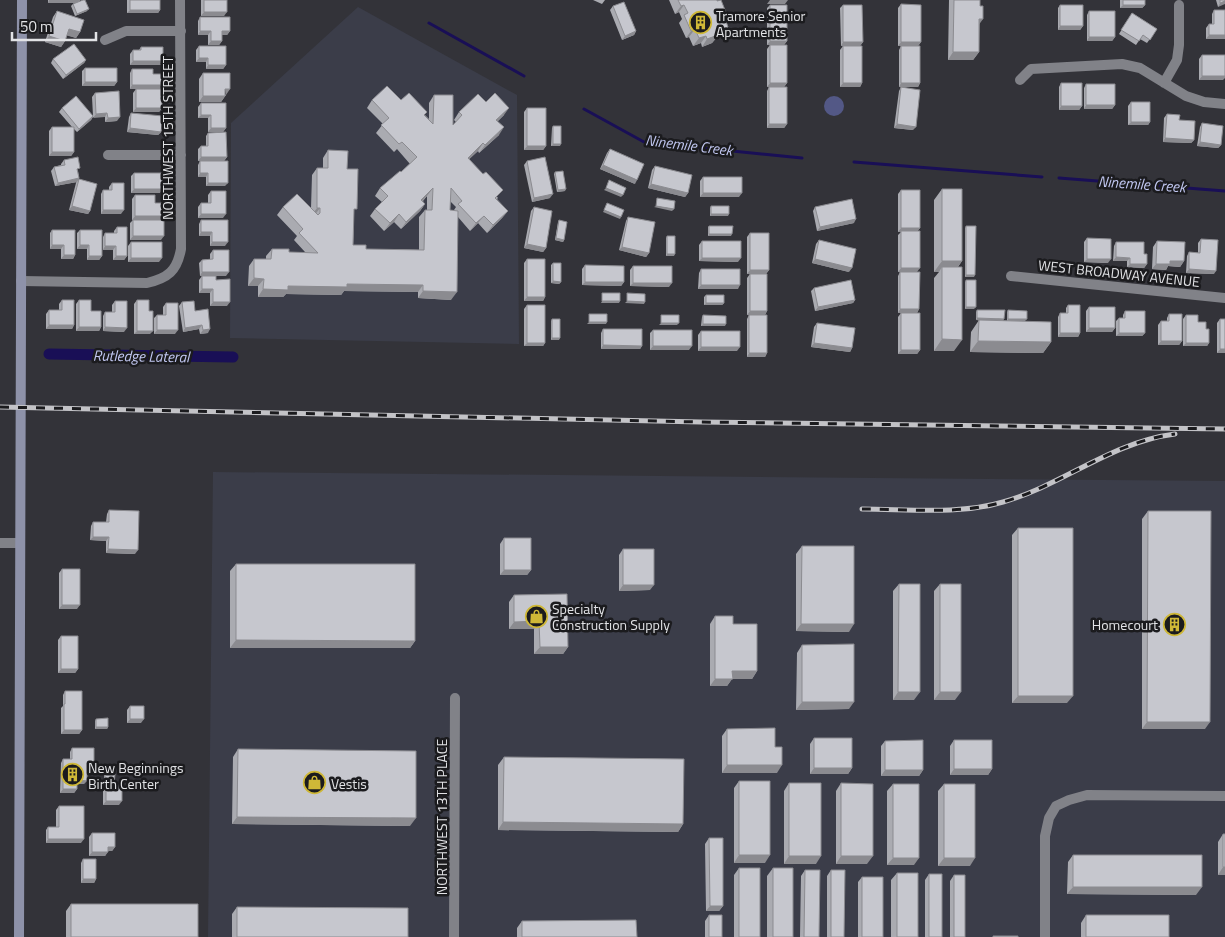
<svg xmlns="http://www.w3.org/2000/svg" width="1225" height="937" font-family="'Titillium Web',sans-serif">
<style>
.built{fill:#3b3d49}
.green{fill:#535886}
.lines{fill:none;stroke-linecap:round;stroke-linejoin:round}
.stream{stroke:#190f56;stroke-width:3}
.canal{stroke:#190f56;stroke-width:11}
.minor{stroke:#818288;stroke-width:10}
.secondary{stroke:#8e92a9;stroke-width:10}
.rail-casing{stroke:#c3c3c7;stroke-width:5}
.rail{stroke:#1b1b1e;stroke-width:3;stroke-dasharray:9;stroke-linecap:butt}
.wall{fill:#aaabb1;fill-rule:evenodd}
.shaded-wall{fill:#8b8b90}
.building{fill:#c6c7ce;stroke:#8b8b90}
.labels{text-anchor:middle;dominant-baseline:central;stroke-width:5;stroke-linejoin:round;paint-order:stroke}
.poi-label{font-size:14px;fill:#e2e3e6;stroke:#1b1b1e;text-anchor:start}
.street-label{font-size:14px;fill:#e2e3e6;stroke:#1b1b1e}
.water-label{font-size:15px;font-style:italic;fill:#c1c7f1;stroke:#1b1b1e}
</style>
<rect width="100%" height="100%" fill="#333339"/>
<path class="built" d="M358 7 517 95 519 344 230 338 231 123Z
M213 472 1225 481V937H208Z"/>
<path class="green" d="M824 106a10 10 0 1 1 20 0a10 10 0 1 1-20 0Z"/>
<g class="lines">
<path class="stream" d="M429 23 524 76
M584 109 644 142 802 158
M854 162 1042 177
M1059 178 1225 191"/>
<path class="canal" d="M49 354 233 357"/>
<path class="minor" d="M105 40 126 31H181
M1020 80 1031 69 1122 64 1140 68 1186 96 1204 102 1225 104
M1164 83 1177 60 1179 45V5
M108 155H181
M1011 276 1225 298
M21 281 147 283C168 278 177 271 181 249L180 0
M0 543H20
M454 937 455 698
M1045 937V836L1049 818 1056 806 1069 800 1087 795 1225 796"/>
<path class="secondary" d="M19 937 22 0"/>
<defs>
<path id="rail" d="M0 407 701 422 1225 429
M862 509C907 509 960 515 1003 502 1063 485 1111 442 1175 434"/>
</defs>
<use href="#rail" class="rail-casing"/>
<use href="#rail" class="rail"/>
</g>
<path class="wall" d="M48 0H80L79 2 87 11 75 16 71 6 73 4 76 3H48Z
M127 0H160V10L158 13H127Z
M201 0H227L224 16H201Z
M593 0H605L602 4Z
M669 0H717L727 15 725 18 728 27 723 34 717 37 712 43 702 47 701 43 693 46 689 37 686 38 679 23 682 19 679 12 675 14Z
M949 0H980L979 52 973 60H948Z
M1120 0H1145V5L1142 8H1120Z
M1216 0H1225L1218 7Z
M901 4 921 42 918 46 920 83 918 87H899V50L901 46H898V8Z
M770 5 787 41 784 45H767V8Z
M843 5 863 42 860 46 862 83 860 87H840V50L843 46H841L840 8Z
M1060 5 1083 26 1080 30H1058V8Z
M613 6 636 31 634 35 622 40 610 10Z
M1214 10 1225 39H1206V28L1209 24H1212V14Z
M57 11 80 32 76 38 67 35 65 41 61 47 45 42 53 17Z
M1089 11 1115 37 1112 41H1087V15Z
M1132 13 1157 29 1147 43 1140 39 1136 45 1119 34Z
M200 17 230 31 227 35H222V41L219 45H208V35H198V21Z
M770 45 787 83 784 87H767V49Z
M199 46 226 65 223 69H206V62H196V50Z
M141 47 163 61 161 65H130V54L133 50H139Z
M1202 55 1223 80H1199V59Z
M53 59 86 60 84 63 63 79 51 63Z
M85 68 117 82 114 86H82V71Z
M132 69 153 74 163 85 161 89H130V73Z
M203 73 226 95 221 102H199V79Z
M1061 83 1082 106 1079 110H1059V87Z
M1086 84 1115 105 1112 109H1084V88Z
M769 87 787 124 784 128H767V91Z
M901 87 913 130 894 128 899 91Z
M136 89 162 108 159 112H133V93Z
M95 93 117 121 105 122V117H93L91 120 77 132 74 129V152L71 156H49V131L52 127H72L59 112 62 108 93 116 92 97Z
M434 95 453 125 456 122 454 120 459 112 486 102 504 115 498 121 499 135 479 153 478 151 469 159 498 198 497 199 508 211 502 218 487 233 478 223 470 231 458 217 451 300 418 298V292L344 291 341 295 286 294 283 297H258V286H248L249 266 254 259H266V256L272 249 289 252H305L294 240 297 236 277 215 283 207 311 208 312 175 317 168H323V158L328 150 347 169 354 213 353 245 366 249 419 250V217L425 210H427V196L423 201 425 204 420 211 401 229 394 222 384 231 370 216 375 209 382 202 375 196 380 188 401 172 410 164 397 149 394 152 376 133 383 124 367 108 372 100H401L425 115 429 119V103ZM450 201 456 207 454 210H450Z
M1131 102 1150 122 1148 125H1128V106Z
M201 103 226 128 223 132H208V118H198V107Z
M527 108 546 146 543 150H524V112Z
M131 113 161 132 158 135 127 132 129 117Z
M1167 114 1179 120 1194 140 1191 143 1163 142 1164 118Z
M1202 123 1221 145 1218 148 1197 146 1200 127Z
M553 126 560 146H551L552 128Z
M208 133 227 157 224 161H198V149L201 146H206V136Z
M610 149 635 184 600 169 607 153Z
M64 160 78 171 79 178 77 182 55 186 51 171 54 167 61 165V164Z
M200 161 225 186H206V177H198V165Z
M527 161 550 198 532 202 524 165Z
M655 166 688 193 685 197 648 188 652 170Z
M555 172 565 191 557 192 554 174Z
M134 173 160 193H131V176Z
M703 177 739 197H700V181Z
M79 179 90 211 88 214 69 210 76 183Z
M112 183 121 214H101V194L103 190H109V187Z
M942 189 962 261 958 267 954 351H934V278L939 272H934V200Z
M901 190 920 228 917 231V272H898V235L901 232H898V194Z
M211 191 223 218H198V207L201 203H208V195Z
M135 195 163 216 161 220H132V199Z
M711 206 728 216H710V208Z
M534 207 546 248 543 252 524 248 531 211Z
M815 207 854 223 817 231 813 211Z
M628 217 649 253 646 257 619 250 626 221Z
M133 220 161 240H130V223Z
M201 220 225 246H210V236H199V224Z
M559 220 564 240 563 242 555 240 558 222Z
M709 226 731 236H708V227Z
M966 226 974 277H965V228Z
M117 227 127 256 124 260H113V250H103V237L105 233H114V231Z
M52 230 75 255 73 259H61V249H50V233Z
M80 230 102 256 99 260H87V249H77V233Z
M750 233 769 270 766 274H747V237Z
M667 236 674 256H666V238Z
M1087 238 1108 263 1084 262V242Z
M1201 239 1214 274 1186 273 1187 256 1189 252 1198 253V243Z
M819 240 849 272 812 263 816 244Z
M702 241 738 262 699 261V245Z
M1157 241 1184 261 1180 267 1168 266 1166 270 1152 269 1153 247Z
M131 242 159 262H128V246Z
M1116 242 1144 254 1147 264 1144 268 1127 267V261H1113L1114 246Z
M213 250 226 276H200L199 263 202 260 210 259V254Z
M527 259 545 297 543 301H524V263Z
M553 263 561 282 559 284 551 283V265Z
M585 265 624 282 621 286 582 285V269Z
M633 266 669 287 630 286V270Z
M701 269 738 289H698L699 273Z
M900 272 919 309 917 313H898V276Z
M750 274 767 311 765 315H747V278Z
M202 276 216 280 227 306H210V293H199V280Z
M966 280 974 309H965V282Z
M814 288 855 300 853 303 815 311 811 291Z
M706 295 724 303 722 305H704V297Z
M62 300 74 325 72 329H46V314L49 310H59V304Z
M79 300 91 311 101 327 99 331H76V304Z
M137 300 149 311 150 334H134V304Z
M115 301 124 332 103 331V316L105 312H112V305Z
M182 302 195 311 208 333 200 334 199 329 183 332 179 306Z
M166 303 175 334H154V318L157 315H163V307Z
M527 305 545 343 543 346H524V309Z
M1068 305 1080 333 1078 337H1058V317L1060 313H1066V308Z
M1089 307 1115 328 1112 332H1086V311Z
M977 310 1003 321H1007V312L1008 310 1025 321 1051 342 1043 353 970 352 971 332 979 320 986 321 976 320V312Z
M1125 311 1145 333 1142 336H1116V321L1119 318H1123V315Z
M901 313 920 350 917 354H898V317Z
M1169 314 1182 341 1179 345H1158V325L1161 321H1167V318Z
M703 315 725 326H701L702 317Z
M749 315 767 353 765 357H747V319Z
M1186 315 1198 322 1206 329 1209 343 1207 346H1183V319Z
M552 319 559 340H551V321Z
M1220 319 1225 353H1217V323Z
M817 323 852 348 850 352 811 347 814 327Z
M603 329 642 346 640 349H601V333Z
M653 330 689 350H650V333Z
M701 331 737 351H698V335Z
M109 510 135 554 106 553V541L90 540 91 526 93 522H106L107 514Z
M1148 511 1205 729H1142V519Z
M1018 528 1067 703H1012V535Z
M504 538 531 570 527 575H500V544Z
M802 546 849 632 796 631V554Z
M623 549 650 590 619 591V555Z
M236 564 415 641 410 648H230V571Z
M62 569 77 609H59V573Z
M899 584 914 700H893V591Z
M940 584 955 700H934V591Z
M514 595 568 647 563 654H534V629H509V602Z
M715 616 733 624 757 671 752 679H732L727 686H710V624Z
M61 636 78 669 75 673H58V640Z
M802 645 849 709 796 710 797 653Z
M65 691 82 730 79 734H61V708L63 706V695Z
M130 706 141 723H127V710Z
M96 719 108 727 107 729H95V721Z
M727 729 775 747 777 773H722V736Z
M814 738 852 768 848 774H810V744Z
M954 740 992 769 988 775H950V746Z
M885 741 923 770 919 776H881V746Z
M72 748 91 766H87L84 784H77V789L74 793H60L61 763 63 759H70V752Z
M238 749 410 826 232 824 233 757Z
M504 757 683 824 678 832 498 830V765Z
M105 774 114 785 119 805H103V789L105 787H104V776Z
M739 781 765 863H734V788Z
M789 783 816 864H784V791Z
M841 783 867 864H836V791Z
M893 784 914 865H887V791Z
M944 784 970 866H938V791Z
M59 806 81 843H46V830L48 827H56V810Z
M92 833 115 847 112 851H108L105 856H89V837Z
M1223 834 1225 875H1218V842Z
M709 838 723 906 719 911H706L705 844Z
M1073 855 1196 895 1067 894 1068 862Z
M83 859 96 879 94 883H81V863Z
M739 868 760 937H734V875Z
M773 868 793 937H767V876Z
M805 870 819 937H800L801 876Z
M831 870 844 937H827V876Z
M897 873 918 937H891V880Z
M929 874 942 937H925V880Z
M954 875 965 937H950V881Z
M862 877 883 937H858V882Z
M71 904 198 937H66V911Z
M237 907 408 937H232V914Z
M709 915 722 937H705V921Z
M1086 915 1169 937H1081V923Z
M522 921 637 937H517V928Z"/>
<path class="shaded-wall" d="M49 0H80L78 3H48Z
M770 0H788L785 4H767Z
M1225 1V4L1218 7 1220 3Z
M684 5 679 12 675 14 681 6Z
M1123 5H1145L1142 8H1120Z
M89 9 87 11 75 16 77 14Z
M130 10H160L158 13H127Z
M204 12H227L224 16H201Z
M979 19H983L978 26Z
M1060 26H1083L1080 30H1058Z
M728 27 723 34 717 37 712 43 702 47 707 39 716 31Z
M69 29 80 32 76 38 65 35Z
M695 29 689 37 686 38 691 31Z
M200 31H211L208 35H198Z
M222 31H230L227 35H219Z
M636 31 634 35 622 40 625 36Z
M1209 35H1225V39H1206Z
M49 36 65 41 61 47 45 42Z
M706 36 701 43 693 46 699 38Z
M1089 37H1115L1112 41H1087Z
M211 41H222L219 45H208Z
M770 41H787L784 45H767Z
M843 42H863L860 46H841Z
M901 42H921L918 46H898Z
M953 52H979L973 60H948Z
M199 58H208L206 62H196Z
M86 60 84 63 63 79 66 75Z
M133 61H163L161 65H130Z
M208 65H226L223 69H206Z
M1202 76H1225V78L1223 80H1199Z
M85 82H117L114 86H82Z
M770 83H787L784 87H767Z
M843 83H862L860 87H840Z
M901 83H920L918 87H899Z
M132 85H163L161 89H130Z
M225 89H230L226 95Z
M203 96H225L221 102H199Z
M1086 105H1115L1112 109H1084Z
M1061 106H1082L1079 110H1059Z
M136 108H162L159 112H133Z
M509 108 504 115 491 127 496 120Z
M107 113 105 117 93 118 96 114Z
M201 115H211L208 118H198Z
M93 116 91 120 77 132 79 129Z
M120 117 117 121 105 122 108 118Z
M1131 122H1150L1148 125H1128Z
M769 124H787L784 128H767Z
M897 124 916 127 913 130 894 128Z
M504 127 499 135 479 153 485 145Z
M130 128 161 132 158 135 127 132Z
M211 128H226L223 132H208Z
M1165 138 1194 140 1191 143 1163 142Z
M1200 142 1221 145 1218 148 1197 146Z
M483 143 478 151 462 166 468 158Z
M553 144H561L560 146H551Z
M527 146H546L543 150H524Z
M52 152H74L71 156H49Z
M201 157H227L224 161H198Z
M603 165 637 180 635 184 600 169Z
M200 173H208L206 177H198Z
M79 178 77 182 55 186 58 183Z
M208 183H228L225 186H206Z
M651 184 688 193 685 197 648 188Z
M433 188 427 196 416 207 421 200Z
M606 188 623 195 621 197 604 190Z
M134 189H163L160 193H131Z
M566 189 565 191 557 192 558 190Z
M703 193H742L739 197H700Z
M553 194 550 198 532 202 534 198Z
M425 204 420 211 401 229 406 222Z
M72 206 90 211 88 214 69 210Z
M656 206 674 209 672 211 654 207Z
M317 208H320L314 216H311Z
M103 210H124L121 214H101Z
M604 210 621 217 620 219 603 212Z
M508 211 502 218 487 233 493 225Z
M201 214H226L223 218H198Z
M399 214 394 222 384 231 390 223Z
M711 214H729L728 216H710Z
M135 216H163L161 220H132Z
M484 216 478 223 470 231 476 223Z
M856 219 854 223 817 231 820 227Z
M901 228H920L917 232H898Z
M201 232H212L210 236H199Z
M709 234H732L731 236H708Z
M133 236H164L161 240H130Z
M556 238 564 240 563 242 555 240Z
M212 242H228L225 246H210Z
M527 244 546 248 543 252 524 248Z
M52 245H64L61 249H50Z
M80 245H89L87 249H77Z
M105 246H116L113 250H103Z
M622 247 649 253 646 257 619 250Z
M667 254H675L674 256H666Z
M64 255H75L73 259H61Z
M89 256H102L99 260H87Z
M116 256H127L124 260H113Z
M1116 257 1130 258 1127 261H1113Z
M131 258H162L159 262H128Z
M702 258H741L738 262 699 261Z
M815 259 852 268 849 272 812 263Z
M1087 259H1111L1108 263 1084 262Z
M942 261H962L954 272 942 267 939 272H934Z
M1170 261H1184L1180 267 1168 266 1166 270 1152 269 1156 264Z
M1130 264H1147L1144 268 1127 267Z
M901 268H920L917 272H898Z
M1189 269 1216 271 1214 274 1186 273Z
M750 270H769L766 274H747Z
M202 272H229L226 276H200Z
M966 275H975L974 277H965Z
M254 278 264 279 258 286H248Z
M553 281 561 282 559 284 551 283Z
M585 282H624L621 286 582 285Z
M633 283H672L669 287 630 286Z
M347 284 423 285 418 292 344 291 341 295 286 294 283 297H258L263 289 288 286Z
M701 285H740L738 289H698Z
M202 289H213L210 293H199Z
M423 291 457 292 451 300 418 298Z
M527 297H545L543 301H524Z
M855 300 853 303 815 311 818 307Z
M602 301H620L619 303H601Z
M627 301 645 302 644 304 625 303Z
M213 302H230L227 306H210Z
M706 303H724L722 305H704Z
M966 307H976L974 309H965Z
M900 309H919L917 313H898Z
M750 311H767L765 315H747Z
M977 318 1004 319 1003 321 976 320Z
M1008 319H1027L1025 321H1007Z
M589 322H607L606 324H587Z
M661 323H679L677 325H659Z
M703 324H726L725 326H701Z
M49 325H74L72 329H46Z
M202 325 199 329 183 332 185 328Z
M79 327H101L99 331H76Z
M105 327 127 328 124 332 103 331Z
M1089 328H1115L1112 332H1086Z
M210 329 208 333 200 334 203 330Z
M157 330H178L175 334H154Z
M137 331H153L150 334H134Z
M1060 333H1080L1078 337H1058Z
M1119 333H1145L1142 336H1116Z
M552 338H560L559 340H551Z
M942 339 962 340 954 351H934Z
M978 341 1051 342 1043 353 970 352Z
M1161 341H1182L1179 345H1158Z
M527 343H545L543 346H524Z
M814 343 852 348 850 352 811 347Z
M1186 343H1209L1207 346H1183Z
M603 345 642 346 640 349H601Z
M653 346H692L689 350H650Z
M701 347H740L737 351H698Z
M1220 349H1225V353H1217Z
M901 350H920L917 354H898Z
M749 353H767L765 357H747Z
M93 537H109L106 541 90 540Z
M108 549 138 550 135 554 106 553Z
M504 570H531L527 575H500Z
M623 585H654L650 590 619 591Z
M62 605H80L77 609H59Z
M539 621 534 629H509L514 622Z
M801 624H854L849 632 796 631Z
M236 640 415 641 410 648H230Z
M540 647H568L563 654H534Z
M61 669H78L75 673H58Z
M732 671H757L752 679H732L727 686H710L715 679Z
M898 692H920L914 700H893Z
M940 692H961L955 700H934Z
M1018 696H1073L1067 703H1012Z
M802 702H854L849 709 796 710Z
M130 719H144L141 723H127Z
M1147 722H1210L1205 729H1142Z
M96 727H108L107 729H95Z
M64 730H82L79 734H61Z
M87 763H94L91 766H84Z
M727 765H782L777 773H722Z
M814 768H852L848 774H810Z
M954 769H992L988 775H950Z
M885 770H923L919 776H881Z
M77 780 87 781 84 784H74Z
M63 789H77L74 793H60Z
M106 801H122L119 805H103Z
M237 817 416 818 410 826 232 824Z
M503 822 683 824 678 832 498 830Z
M48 839H84L81 843H46Z
M108 847H115L112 851H105Z
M92 852H108L105 856H89Z
M739 855H770L765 863H734Z
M789 856H821L816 864H784Z
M841 856H873L867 864H836Z
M893 858H919L914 865H887Z
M944 858H975L970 866H938Z
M1223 867H1225V875H1218Z
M83 879H96L94 883H81Z
M1073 887H1202L1196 895 1067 894Z
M710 906H723L719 911H706Z"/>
<path class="building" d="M83 0H85L89 9 77 14 73 4Z
M130 0H160V10H130Z
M204 0H227V12H204Z
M678 0H717V1L721 0 727 15 724 16 728 27 716 31 718 35 707 39 706 36 699 38 695 29 691 31 684 15 688 13 684 5 681 6Z
M954 0H980V6H983V19H979V52H953Z
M1123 0H1145V5H1123Z
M1220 0H1225V1L1220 3Z
M624 2 636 31 625 36 613 6Z
M901 4 921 5V42H901Z
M770 5H787V41H770Z
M843 5H862L863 42H843Z
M1060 5H1083V26H1060Z
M1214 10H1225V35H1209V24H1214Z
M57 11 84 20 80 32 69 29 65 41 49 36Z
M1089 11H1115V37H1089Z
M1132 13 1157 29 1150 40 1143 35 1139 41 1121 30Z
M200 17H230V31H222V41H211V31H200Z
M74 44 86 60 66 75 53 59Z
M770 45H787V83H770Z
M199 46H226V65H208V58H199Z
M843 46H862V83H843Z
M901 46H920V83H901Z
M141 47H163V61H133V50H141Z
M1202 55H1225V76H1202Z
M85 68H117V82H85Z
M132 69H153V74H163V85H132Z
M203 73H230V89H225V96H203Z
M1061 83H1082V106H1061Z
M1086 84H1115V105H1086Z
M387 86 401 100 409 93 427 112 424 115 433 124 434 95H453V125L462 115 459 112 478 94 486 102 495 93 509 108 496 120 504 127 485 145 483 143 468 158 483 174 486 172 503 190 495 198 508 211 493 225 484 216 476 223 458 204 462 201 451 188 450 210 458 211 457 292 423 291V285L347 284V287L288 286V290L263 289 264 279 254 278V259H271L272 249H289V252L318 253 299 233 303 229 283 207 297 194 318 215 320 213V208H317V168H328V150L348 151 347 169H358L357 209H354L353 245H366V249L424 250 425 210H432L433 188 421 200 425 204 406 222 399 214 390 223 375 209 388 196 380 188 400 171 401 172 417 157 402 142 399 144 381 125 389 118 372 100Z
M769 87H787V124H769Z
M901 87 920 90 916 127 897 124Z
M136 89H162V108H136Z
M119 91 120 117 108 118 107 113 96 114 95 93Z
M76 96 93 116 79 129 62 108Z
M1131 102H1150V122H1131Z
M201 103H226V128H211V115H201Z
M527 108H546V146H527Z
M131 113 163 116 161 132 130 128Z
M1167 114 1180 115 1179 120 1195 121 1194 140 1165 138Z
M1202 123 1223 126 1221 145 1200 142Z
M553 126H561V144H553Z
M52 127H74V152H52Z
M226 132 227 157H201V146H208V133Z
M610 149 644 164 637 180 603 165Z
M78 157 80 168 77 169 79 178 58 183 54 167 65 165 64 160Z
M545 157 553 194 534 198 527 161Z
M200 161H228V183H208V173H200Z
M655 166 692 175 688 193 651 184Z
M563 171 566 189 558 190 555 172Z
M134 173H163V189H134Z
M703 177H742V193H703Z
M79 179 97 184 90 211 72 206Z
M609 180 626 188 623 195 606 188Z
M112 183H124V210H103V190H112Z
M942 189H962V261H942Z
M901 190H920V228H901Z
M211 191H226V214H201V203H211Z
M135 195H155V203H163V216H135Z
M657 198 675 201 674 209 656 206Z
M852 199 856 219 820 227 815 207Z
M607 203 624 210 621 217 604 210Z
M711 206H729V214H711Z
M534 207 552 211 546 248 527 244Z
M628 217 655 222 649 253 622 247Z
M133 220H164V236H133Z
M201 220H228V242H212V232H201Z
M559 220 567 222 564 240 556 238Z
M709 226H733L732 234H709Z
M966 226H976L975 275H966Z
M117 227H127V256H116V246H105V233H117Z
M52 230H75V255H64V245H52Z
M80 230H102V256H89V245H80Z
M901 231H920V268H901Z
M750 233H769V270H750Z
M667 236H675V254H667Z
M1087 238 1111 239V259H1087Z
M1201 239 1218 240 1216 271 1189 269V252L1200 253Z
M819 240 856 249 852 268 815 259Z
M702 241H741V258H702Z
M1157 241 1185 242 1184 261H1170V264H1156Z
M131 242H162V258H131Z
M1116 242H1144V254H1147V264H1130V258L1116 257Z
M213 250H229V272H202V260L213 259Z
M527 259H545V297H527Z
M553 263H561V282L553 281Z
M585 265 624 266V282H585Z
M633 266H672V283H633Z
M942 267H962V340L942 339Z
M701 269H740V285H701Z
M900 272H920L919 309H900Z
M750 274H767V311H750Z
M202 276H216V280L230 279V302H213V289H202Z
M851 280 855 300 818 307 814 288Z
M966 280H976V307H966Z
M602 293H620V301H602Z
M627 293 645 294V302L627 301Z
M706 295H724V303H706Z
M62 300H74V325H49V310H62Z
M79 300H91V311H101V327H79Z
M137 300H149V311H153V331H137Z
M115 301H127V328L105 327V312H115Z
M194 301 195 311 208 309 210 329 203 330 202 325 185 328 182 302Z
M166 303H178V330H157V315H166Z
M527 305H545V343H527Z
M1068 305H1080V333H1060V313H1068Z
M1089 307H1115V328H1089Z
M977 310H1005L1004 319 977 318Z
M1008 310 1027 311V319H1008Z
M1125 311H1145V333H1119V318H1125Z
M901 313H920V350H901Z
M589 314H607V322H589Z
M1169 314H1182V341H1161V321H1169Z
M661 315H679V323H661Z
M703 315 726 316V324H703Z
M749 315H767V353H749Z
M1186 315H1198V322H1206V329H1209V343H1186Z
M552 319H560V338H552Z
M1220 319H1225V349H1220Z
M979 320 1051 322V342L978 341Z
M817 323 855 328 852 348 814 343Z
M603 329H642V346L603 345Z
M653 330H692V346H653Z
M701 331H740V347H701Z
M109 510 139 511 138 550 108 549 109 537H93V522H109Z
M1148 511H1211L1210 722H1147Z
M1018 528H1073V696H1018Z
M504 538H531V570H504Z
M802 546H854V624H801Z
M623 549H654V585H623Z
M236 564H415V641L236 640Z
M62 569H80V605H62Z
M899 584H920V692H898Z
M940 584H961V692H940Z
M567 594 568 647H540L539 621 514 622V595Z
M715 616H733V624H757V671H732L733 679H715Z
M61 636H78V669H61Z
M854 644V702H802V645Z
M65 691H82V730H64V704H65Z
M130 706H144V719H130Z
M108 718V727H96V719Z
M775 728V747H782V765H727V729Z
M814 738H852V768H814Z
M923 740V770H885V741Z
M954 740H992V769H954Z
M72 748H94V763H87V781L77 780V789H63V759H72Z
M238 749 416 751V818L237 817Z
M504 757 684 759 683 824 503 822Z
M105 774H115L114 785H105Z
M739 781H770V855H739Z
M789 783H821V856H789Z
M841 783 873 784V856H841Z
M893 784H919V858H893Z
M944 784H975V858H944Z
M106 785H122V801H106Z
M59 806H84V839H48V827H59Z
M92 833H115V847H108V852H92Z
M1223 834H1225V867H1223Z
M709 838H723V906H710Z
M1073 855H1202V887H1073Z
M83 859H96V879H83Z
M739 868H760V937H739Z
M773 868H793V937H773Z
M805 870H820L819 937H804Z
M831 870H845L844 937H831Z
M897 873H918V937H897Z
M929 874H942V937H929Z
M954 875H965V937H954Z
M862 877H883V937H862Z
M71 904H198V937H71Z
M237 907 408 908V937H237Z
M709 915H722V937H709Z
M1086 915H1169V937H1086Z
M636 920 637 937H522V921Z
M993 936H1018V937H993Z"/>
<defs>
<symbol id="building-ring" viewBox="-11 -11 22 22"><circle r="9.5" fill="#1b1b1e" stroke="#cfb837" stroke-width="1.5"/><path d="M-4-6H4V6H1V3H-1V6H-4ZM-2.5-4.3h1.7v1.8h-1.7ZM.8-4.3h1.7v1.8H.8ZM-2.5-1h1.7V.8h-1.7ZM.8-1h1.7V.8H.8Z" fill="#cfb837"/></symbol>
<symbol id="shop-ring" viewBox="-11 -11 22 22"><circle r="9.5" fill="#1b1b1e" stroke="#cfb837" stroke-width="1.5"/><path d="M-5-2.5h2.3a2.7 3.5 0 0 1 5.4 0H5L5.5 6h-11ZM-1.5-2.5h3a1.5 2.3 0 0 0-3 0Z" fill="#cfb837"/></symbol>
</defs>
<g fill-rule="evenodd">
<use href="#building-ring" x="688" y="10" width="25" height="25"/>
<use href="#shop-ring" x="524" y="604" width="25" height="25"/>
<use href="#building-ring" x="1162" y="612" width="25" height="25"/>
<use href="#building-ring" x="60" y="762" width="25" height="25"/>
<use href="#shop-ring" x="302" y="770" width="25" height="25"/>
</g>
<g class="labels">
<g class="poi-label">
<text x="716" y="15">Tramore Senior<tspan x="716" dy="16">Apartments</tspan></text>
<text x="552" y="608">Specialty<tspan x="552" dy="16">Construction Supply</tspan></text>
<text x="1158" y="624" text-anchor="end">Homecourt</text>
<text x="88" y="767">New Beginnings<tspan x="88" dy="16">Birth Center</tspan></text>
<text x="331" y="783">Vestis</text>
</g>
<g class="street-label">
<text transform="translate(167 138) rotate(-90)">NORTHWEST 15TH STREET</text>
<text transform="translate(1119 273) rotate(6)">WEST BROADWAY AVENUE</text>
<text transform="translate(441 817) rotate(-90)">NORTHWEST 13TH PLACE</text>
</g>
<g class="water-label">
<text transform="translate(689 145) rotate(7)">Ninemile Creek</text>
<text transform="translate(1142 184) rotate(4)">Ninemile Creek</text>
<text transform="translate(141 356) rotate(1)">Rutledge Lateral</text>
</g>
</g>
<path d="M12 32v8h84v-8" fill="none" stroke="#e2e3e6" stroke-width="2.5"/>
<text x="20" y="32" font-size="15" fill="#e2e3e6" stroke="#1b1b1e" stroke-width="4" paint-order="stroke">50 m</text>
</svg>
